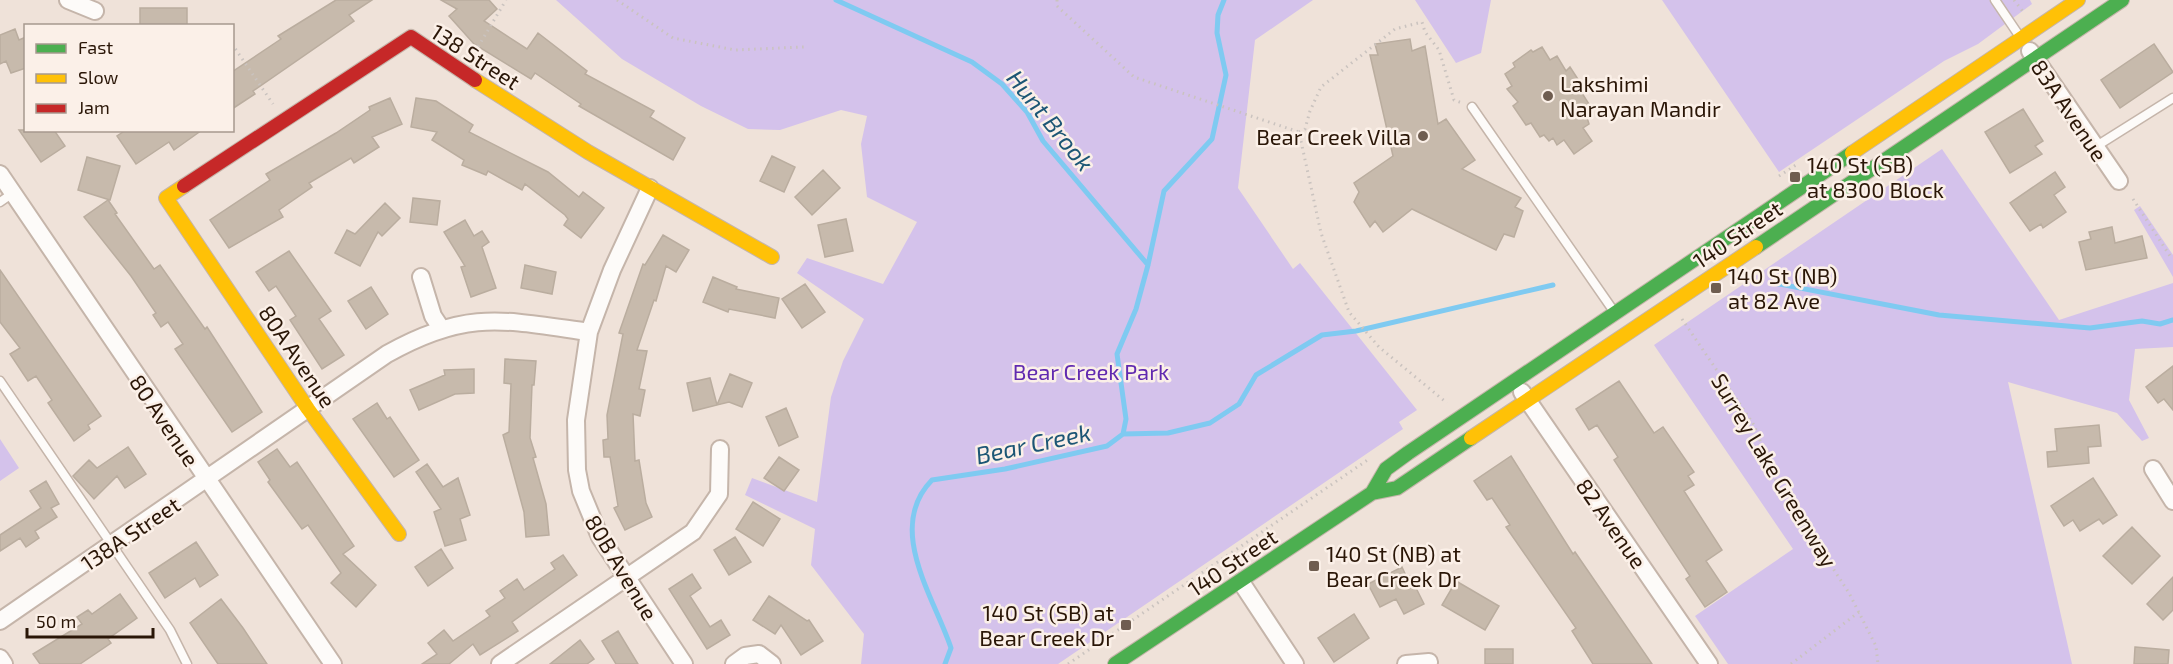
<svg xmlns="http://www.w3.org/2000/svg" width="2173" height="664" font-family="'Exo 2',sans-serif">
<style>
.green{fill:#d4c2eb}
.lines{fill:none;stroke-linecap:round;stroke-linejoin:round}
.stream{stroke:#7fcaf1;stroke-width:5}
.building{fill:#c7baac;stroke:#baad9f;stroke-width:1.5}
.lane-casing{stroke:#c5b5aa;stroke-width:11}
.street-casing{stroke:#c5b5aa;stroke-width:20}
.fast-casing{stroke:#c5b5aa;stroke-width:16}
.slow-casing{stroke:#c5b5aa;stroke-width:16}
.jam-casing{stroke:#c5b5aa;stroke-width:16}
.path{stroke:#cac3bf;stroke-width:3;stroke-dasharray:1.5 4.5;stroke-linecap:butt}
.lane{stroke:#fdfbf9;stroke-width:8}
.street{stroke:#fdfbf9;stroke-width:16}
.fast{stroke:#4caf50;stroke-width:14}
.slow{stroke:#ffc107;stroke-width:14}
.jam{stroke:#c62828;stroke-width:14}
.poi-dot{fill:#6f5d50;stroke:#fbf0e8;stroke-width:2}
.labels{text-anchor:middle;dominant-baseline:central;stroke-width:5;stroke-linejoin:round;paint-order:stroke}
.street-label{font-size:22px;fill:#2a1607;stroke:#fbf0e8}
.poi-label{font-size:22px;fill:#2a1607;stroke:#fbf0e8;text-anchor:start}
.park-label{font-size:22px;fill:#612ab0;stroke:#fbf0e8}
.water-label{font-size:24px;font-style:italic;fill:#1c5675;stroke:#fbf0e8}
</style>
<rect width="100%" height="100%" fill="#efe2d9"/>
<path class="green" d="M556 0H1313L1255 40 1238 188 1293 269 1300 263 1417 410 1399 422 1403 429 1058 664H861L864 634 811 565 815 529 745 495 752 478 817 502 831 397 843 361 864 319 797 273 807 258 883 284 917 222 867 197 861 144 867 116 841 110 780 130 748 129 701 106 622 59Z
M1415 0H1491L1481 53 1456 63Z
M1662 0H2030L2032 4 1978 44 1944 61 1779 172Z
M1942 149 2059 320 2173 283V347L2135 349 2129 400 2149 438 2142 441 2117 413 2008 382 2072 664H1728L1695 616 1793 549 1654 345Z
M2140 206 2173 255V277L2134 210Z
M0 439 19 468 0 481Z"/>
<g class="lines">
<path class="stream" d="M836 0 972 62 1002 84 1027 112 1043 141 1148 265
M1774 283 1939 315 2090 328 2142 321 2160 324 2173 320
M1123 434 1168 433 1210 423 1239 404 1256 375 1322 335 1356 331 1553 285
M945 664 951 648C934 597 885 528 932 480L1005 469 1107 446 1123 434 1126 419 1117 354 1136 309 1148 265 1164 191 1212 139 1226 75 1217 33 1218 15 1224 0"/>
</g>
<path class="building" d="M336 0H372L349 15 354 21 253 91 255 94 232 109V72L281 39 278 36Z
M441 0H489L497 9 484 21 527 49 538 33 587 71 585 74 654 111 650 117 685 138 673 160 579 106 581 104 535 73 531 79 474 44 449 16 457 9Z
M140 8H187V26H140Z
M15 29 19 40 26 37V68L11 73 6 61 0 64V35Z
M1410 39 1412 51 1425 46 1438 124 1446 119 1475 160 1462 169 1521 198 1515 207 1523 211 1514 237 1504 234 1496 250 1412 209 1383 232 1375 221 1370 227 1354 202 1359 192 1354 183 1393 156 1370 55H1378L1375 44Z
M2154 44 2173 72 2120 108 2101 80Z
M1542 47 1550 60 1557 56 1566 71 1570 67 1583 87 1580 90 1589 104 1584 108 1589 124 1583 128 1592 141 1574 154 1564 140 1557 145 1553 138 1549 141 1544 135 1540 137 1531 123 1526 125 1513 106 1518 102 1507 89 1512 86 1505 74 1515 67 1513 63 1531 50 1533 52Z
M390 98 402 124 372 137 379 147 354 163 351 158 309 183 312 187 279 210 283 217 229 248 210 220 270 180 266 174 336 133 370 110 369 107Z
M416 98 436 101 473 125 469 132 548 172 579 197 583 192 604 208 581 238 564 225 568 219 565 215 525 184 522 190 488 171 486 175 462 165 464 160 432 140 437 132 411 127Z
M2023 109 2043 141 2035 146 2042 154 2010 173 1985 132Z
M19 130H54L65 146 41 162Z
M126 130H202L174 150 169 142 136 164 117 136Z
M772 156 795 167 784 192 760 181Z
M87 157 120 166 110 200 78 190Z
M823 170 840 188 812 215 795 197Z
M2055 172 2065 187 2054 195 2066 212 2043 228 2041 224 2030 231 2010 203Z
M413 198 440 201 437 225 410 222Z
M108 200 117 213 115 214 154 269 160 265 205 329 207 327 262 412 232 432 175 349 183 344 168 322 161 327 153 315 156 313 131 276 84 217Z
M385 203 400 218 382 236 378 232 360 266 335 253 347 230 355 234Z
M846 219 853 251 825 257 818 225Z
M465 220 474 236 482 231 489 242 482 247 496 288 471 297 461 267 465 266 444 232Z
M2112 227 2115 243 2142 236 2147 258 2086 270 2079 242 2091 239 2089 232Z
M663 235 689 250 676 272 666 266 656 301 654 300 637 350 647 351 639 389 645 390 640 416 633 414 635 461 639 460 646 503 652 517 625 530 614 508 618 506 610 457H604L603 440 608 439 607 415 623 334 619 333 643 264 645 265Z
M289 251 331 311 319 319 344 355 322 369 290 320 296 316 276 286 269 291 256 272Z
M525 265 556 272 552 294 521 288Z
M0 270 101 416 88 425 90 429 74 441 48 403 52 400 36 376 28 381 10 354 20 348 0 322Z
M713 277 737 287 736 289 779 298 775 318 729 309 728 312 703 302Z
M805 284 825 312 802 328 782 299Z
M371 287 388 314 366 329 348 301Z
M505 359 536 361 534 385H532L530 438 536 457 533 458 546 504 549 535 526 537 524 512 503 435 509 432 511 384 504 383Z
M2173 366V410L2164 399 2158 403 2146 387Z
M474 369V393L455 394 419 410 410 390 445 375 444 370Z
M730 374 752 383 742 407 729 402 717 405Z
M710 378 717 405 693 411 687 383Z
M1619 381 1654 433 1663 427 1694 472 1688 476 1694 485 1684 491 1722 550 1706 561 1727 592 1705 607 1686 579 1690 576 1614 460 1618 457 1597 425 1589 430 1576 409Z
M377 403 387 419 390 417 419 460 394 477 353 419Z
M786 408 798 437 779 446 766 417Z
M2099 425 2101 446 2088 447 2089 463 2048 467 2047 452 2057 451 2055 429Z
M128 447 146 474 125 488 117 476 94 499 73 476 89 460 97 468Z
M277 449 290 467 297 462 354 546 343 554 376 585 356 607 331 583 341 573 308 525 302 529 268 482 270 480 258 462Z
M1511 456 1573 554 1575 552 1652 664H1593L1572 631 1576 628 1506 527 1510 525 1492 498 1487 500 1474 481Z
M779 457 799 470 784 491 764 478Z
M427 464 443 487 458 478 470 515 460 519 466 540 445 546 434 512 441 509 416 472Z
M2093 478 2117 515 2103 524 2099 519 2080 531 2073 520 2064 526 2051 506Z
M46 481 59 504 51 508 57 517 35 531 39 538 26 547 20 538 0 551V535L41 508 30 491Z
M753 502 780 519 763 546 736 529Z
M2132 527 2160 556 2132 584 2103 556Z
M735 537 751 562 729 575 714 550Z
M196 542 218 575 200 587 195 578 165 598 149 573Z
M441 549 453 568 428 586 415 567Z
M563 555 577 575 512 622 518 631 480 655 473 644 449 664H422L437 654 428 643 444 630 453 641 490 616 486 611 505 598 500 591 517 579 524 590 555 569 551 563Z
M1402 567 1407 578 1410 576 1424 604 1404 614 1396 599 1380 607 1368 584Z
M692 574 701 588 690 596 710 627 721 620 730 635 707 649 669 589Z
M2173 577V610L2163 620 2147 604Z
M1456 581 1499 606 1485 630 1442 605Z
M120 594 137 618 108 639 111 643 80 664H40L33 654 82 624 77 617 88 610 92 614Z
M769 596 807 621 809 620 823 641 801 655 781 625 775 634 753 620Z
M221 599 243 628 267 664H218L190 623Z
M1354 614 1369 638 1334 662 1318 638Z
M618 631 638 664H616L602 641Z
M580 640 594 659 587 664H550Z
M2135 647 2169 650 2168 664H2134Z
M1485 649H1513V664H1485Z"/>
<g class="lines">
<defs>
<path id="lane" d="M1995 0 2020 37
M1472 107 1615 313
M2095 147 2173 98
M0 202 13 193
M0 381 170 630 187 664"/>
<path id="street" d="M68 0 95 11
M2030 51 2119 181
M0 174 333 664
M650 188 612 270 589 332 576 420 577 470 581 491 600 537 684 664
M421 277 433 316 441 328
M1522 392 1709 664
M2153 469 2173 501
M1241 582 1295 664
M0 621 387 354C467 309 503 320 589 332
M0 658 4 664
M500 664 693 532 719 494 720 449
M734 664 745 656 759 654 772 664
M1406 664 1429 662"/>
<path id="fast" d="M1756 247 2122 0
M1372 493 1386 469 1408 453 1852 153
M1115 664 1372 493 1397 488 1471 438"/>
<path id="slow" d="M475 80 588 152 772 257
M1852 153 2078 0
M184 186 166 198 308 409 399 534
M1471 438 1756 247"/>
<path id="jam" d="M184 186 411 37 475 80"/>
</defs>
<use href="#lane" class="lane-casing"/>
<use href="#street" class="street-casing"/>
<use href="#fast" class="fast-casing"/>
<use href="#slow" class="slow-casing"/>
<use href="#jam" class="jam-casing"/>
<path class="path" d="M617 0 673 38 735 50 804 47
M1057 0V6L1134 77 1299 132 1321 233 1349 312 1379 347 1447 403
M2014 0 2024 13
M232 44 273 104
M472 57 506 0
M1299 132 1305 129 1310 111 1321 87 1395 29 1422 22 1425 32 1439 50 1454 100 1462 103
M1779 176 1799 163
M2133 199 2170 256
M1682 319 1754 425 1775 479 1849 593 1876 646 1878 664
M1068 664 1369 459
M1791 664 1859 612"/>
<use href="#lane" class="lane"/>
<use href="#street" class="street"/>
<use href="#fast" class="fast"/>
<use href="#slow" class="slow"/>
<use href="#jam" class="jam"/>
</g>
<g class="poi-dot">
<circle cx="1548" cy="96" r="6"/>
<circle cx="1423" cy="136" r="6"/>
<rect x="1789" y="171" width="12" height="12" rx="3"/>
<rect x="1710" y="282" width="12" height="12" rx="3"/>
<rect x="1308" y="560" width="12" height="12" rx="3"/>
<rect x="1120" y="619" width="12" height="12" rx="3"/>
</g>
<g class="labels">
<g class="street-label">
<text transform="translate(476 56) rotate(33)">138 Street</text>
<text transform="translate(2070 110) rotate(56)">83A Avenue</text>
<text transform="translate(1737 234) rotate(-34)">140 Street</text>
<text transform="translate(298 356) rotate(56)">80A Avenue</text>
<text transform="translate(165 420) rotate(56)">80 Avenue</text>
<text transform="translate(1775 470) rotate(59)">Surrey Lake Greenway</text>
<text transform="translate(1612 523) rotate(55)">82 Avenue</text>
<text transform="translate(130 533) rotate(-34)">138A Street</text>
<text transform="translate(1232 562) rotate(-34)">140 Street</text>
<text transform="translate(622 567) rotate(59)">80B Avenue</text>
</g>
<g class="poi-label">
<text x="1560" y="83">Lakshimi<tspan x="1560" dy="25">Narayan Mandir</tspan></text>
<text x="1411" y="136" text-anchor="end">Bear Creek Villa</text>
<text x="1807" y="164">140 St (SB)<tspan x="1807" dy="25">at 8300 Block</tspan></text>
<text x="1728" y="275">140 St (NB)<tspan x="1728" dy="25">at 82 Ave</tspan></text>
<text x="1326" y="553">140 St (NB) at<tspan x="1326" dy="25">Bear Creek Dr</tspan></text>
<text x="1114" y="612" text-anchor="end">140 St (SB) at<tspan x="1114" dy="25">Bear Creek Dr</tspan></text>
</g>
<g class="park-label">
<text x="1091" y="371">Bear Creek Park</text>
</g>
<g class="water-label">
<text transform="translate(1051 120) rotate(51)">Hunt Brook</text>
<text transform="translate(1033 443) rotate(-12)">Bear Creek</text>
</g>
</g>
<rect x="24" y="24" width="210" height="108" fill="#fbf0e8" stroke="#a7998e" stroke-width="1.5"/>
<rect x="36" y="44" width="30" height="9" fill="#4caf50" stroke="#a7998e" stroke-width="1.5"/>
<text x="78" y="54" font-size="18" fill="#2a1607">Fast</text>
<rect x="36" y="74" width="30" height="9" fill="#ffc107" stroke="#a7998e" stroke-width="1.5"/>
<text x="78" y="84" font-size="18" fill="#2a1607">Slow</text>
<rect x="36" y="104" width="30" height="9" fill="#c62828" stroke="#a7998e" stroke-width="1.5"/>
<text x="78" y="114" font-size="18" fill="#2a1607">Jam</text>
<path d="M27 628v9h126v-9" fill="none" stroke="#2a1607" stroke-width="3"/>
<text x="36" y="628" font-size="18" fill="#2a1607" stroke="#fbf0e8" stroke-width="4.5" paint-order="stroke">50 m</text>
</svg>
